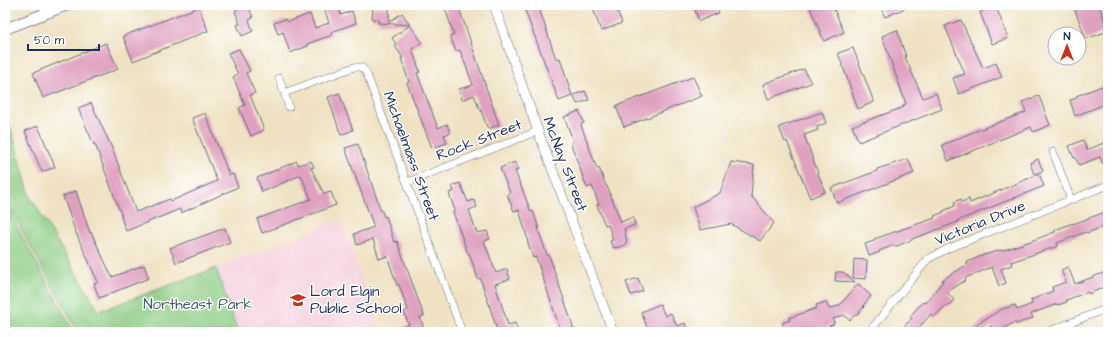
<svg xmlns="http://www.w3.org/2000/svg" width="1113" height="337" font-family="'Architects Daughter',sans-serif">
<style>
.built{fill:#f4cfdc}
.green{fill:#8fce85;stroke:#557e72}
.building{fill:#e0a1c0}
.lines{fill:none;stroke-linecap:round;stroke-linejoin:round}
.minor-casing{stroke:#656e81;stroke-width:8}
.tertiary-casing{stroke:#656e81;stroke-width:10}
.secondary-casing{stroke:#656e81;stroke-width:12}
.minor{stroke:#fff;stroke-width:7}
.tertiary{stroke:#fff;stroke-width:9}
.secondary{stroke:#fff;stroke-width:10}
.labels{text-anchor:middle;dominant-baseline:central;stroke-width:3;stroke-linejoin:round;paint-order:stroke}
.street-label{font-size:15px;fill:#1b2f5e;stroke:#fff}
.poi-label{font-size:15px;fill:#1b2f5e;stroke:#fff;text-anchor:start}
.park-label{font-size:15px;fill:#3e5f6a;stroke:#fff}
</style>
<rect width="100%" height="100%" fill="#fff"/>
<filter id="ink" filterUnits="userSpaceOnUse"><feTurbulence type="fractalNoise" baseFrequency=".025" numOctaves="2"/><feDisplacementMap in="SourceGraphic" scale="8" xChannelSelector="R" yChannelSelector="G"/><feConvolveMatrix kernelMatrix="1 2 1 2 8 2 1 2 1" color-interpolation-filters="sRGB"/></filter>
<filter id="wash" filterUnits="userSpaceOnUse"><feTurbulence type="fractalNoise" baseFrequency=".012" numOctaves="4" result="noise"/><feDisplacementMap in="SourceGraphic" scale="16" xChannelSelector="R" yChannelSelector="G"/><feGaussianBlur stdDeviation="0.9" result="paint"/><feColorMatrix in="noise" values="0 0 0 0 0 0 0 0 0 0 0 0 0 0 0 0 0 1.4 0 .05"/><feComposite in="paint" operator="in"/></filter>
<g filter="url(#wash)">
<rect width="100%" height="100%" fill="#efe2c2"/>
<path class="built" d="M5 5H23L5 13Z
M341 220 381 332H238L216 268Z"/>
<path class="green" d="M5 108 30 196 99 311 216 268 238 332H78L5 200Z
M5 205 74 332H5Z"/>
<g id="blocks">
<path class="building" d="M237 5H248L253 18 249 20 253 31 242 36 237 25 240 24 235 11 238 9Z
M323 5H332L333 8 338 6 341 15 352 11 356 23 331 32 332 35 307 44 308 46 290 53 283 32 278 34 274 23 286 19 287 22 310 14 315 28 329 23Z
M444 5H458L499 125 488 129 480 108H479L474 95 462 100 459 89 473 85 460 50 456 51 450 36 454 35Z
M523 5H538L556 59 560 58 572 96 559 101Z
M592 5H615L622 23 601 31Z
M693 5H716L719 13 699 21Z
M809 5H832L844 32 824 41Z
M879 5H912L885 17Z
M1073 5H1099L1108 31 1086 39Z
M199 7 208 31 133 61 123 36Z
M373 7 389 8V22L402 13 410 25 378 23 379 20 372 19Z
M996 7 1008 38 992 44 980 12Z
M961 20 983 68 996 63 1002 77 959 94 953 78 965 74 945 26Z
M410 25 422 42 412 49 420 72 417 73 438 128 447 124 450 133 444 135 447 143 432 148 407 83 409 82 401 58H403L395 46 396 44 392 38Z
M897 30 906 57H905L923 98 936 93 942 109 859 142 852 126 904 107 903 105 906 104 882 36Z
M106 43 118 69 43 98 33 73Z
M853 48 874 102 858 109 838 53Z
M239 49 250 71 246 73 255 93 250 95 264 130 251 136 239 108 245 105 233 77 238 74 228 53Z
M804 69 811 83 768 99 763 84Z
M693 77 702 96 624 127 616 106Z
M1102 86 1103 88 1108 86V103L1075 116 1070 100 1077 98 1076 96Z
M585 91 589 100 577 104 573 95Z
M339 93 353 130 341 135 328 97Z
M1039 96 1050 125 1033 132 1031 127 948 161 942 145 976 131 1026 112 1022 102Z
M91 103 112 148 136 212 170 199 171 201 217 181 192 118 205 113 229 175 233 174 238 187 181 213 180 209 126 231 121 217H122L95 144 94 145 78 108Z
M579 111 584 123 581 124 582 128 597 169 599 168 606 186H607L621 222 633 217 635 225 624 229 627 242 625 243 626 245 615 248V247L613 248 610 241 613 240 608 224 605 225 597 205 599 204 592 186 587 188 571 144 573 140 564 117Z
M822 112 826 123 817 127 818 130 804 135 825 192 810 198 787 141 785 142 779 127Z
M38 126 55 167 42 172 25 131Z
M1083 140 1087 150 1106 142 1108 147V161L1102 163 1100 157 1079 165 1075 157 1074 158 1069 146Z
M358 144 381 211H382L384 217 386 216 394 242 397 241 424 316 420 317 425 332H393V331L409 325 404 312 408 310 399 285H397L387 256 379 259 373 239 357 245 354 234 374 227 345 148Z
M908 159 914 173 837 203 831 188 877 171V169Z
M1038 159 1043 171 1034 174 1030 163Z
M297 161 298 165 311 161 314 167 311 168 324 194 331 192 336 205 262 233 257 219 311 199 301 175 262 192 257 178Z
M515 162 518 170 515 171 531 212 533 211 539 229H538L547 255H549L575 332H561L536 257 533 258 527 240H528L519 210 514 211 510 202 507 194 510 193 500 168Z
M731 162 754 165 751 196 774 223 760 241 731 224 700 230 693 207 720 193Z
M1039 174 1044 186 957 221 958 222 912 239V240L894 247V245L879 251 880 252 869 256 865 244 874 241V239L935 218 934 216 944 212 943 211 955 206 954 202 961 199 962 202 969 199 970 203Z
M460 183 468 202 474 200 477 207 469 210 477 233 487 231 490 239 484 241 496 273 507 269 510 279 495 284 508 325 515 323 518 332H493L497 330 489 304 480 278 478 279 469 253 468 254 453 212 455 211 449 193 454 191 452 186Z
M76 191 90 233 91 232 112 277 144 265 149 278 99 298 94 284 98 282 76 233 63 196Z
M1108 211V225L1087 233 1086 232 1057 243 1058 246 1011 262 1012 265 1001 269 1006 283 999 286 992 267 965 278 966 280 947 292 954 300 948 306 946 305 934 317 931 314 915 332H899L912 318 910 316 923 302 925 303 943 281 942 280 968 264 967 262 984 255 1001 250V251L1031 241 1055 232V230L1073 223V224Z
M225 228 230 242 176 263 170 248Z
M854 259 867 260 866 279 853 278Z
M1068 267 1075 284 1108 271V285L1089 294 1088 292 1066 300 1067 302 1058 305 1057 304 1031 314 1033 318 1016 324 1015 322 997 332H995L991 326 984 332H970L982 321 1002 309 1015 305 1017 310 1032 304 1031 300 1053 291 1052 287 1066 282 1061 270Z
M836 272H843L855 282 835 281Z
M638 278 643 291 631 295 626 282Z
M858 284 871 296 863 306 864 307 856 316 855 315 850 320 844 315 833 319 834 324 827 327V329L818 332H786L782 323 790 320 789 318 817 308 816 305 826 302 829 309 840 305Z
M660 304 665 316 671 313 677 326 685 323 688 332H649L641 312Z"/>
</g>
</g>
<g filter="url(#ink)">
<use href="#blocks" fill-opacity="0" stroke="#656e81" stroke-width="1"/>
<g class="lines">
<defs>
<path id="minor" d="M279 78 289 107
M284 93 354 67H361L366 72 462 332
M1053 152 1071 200
M408 182 538 131
M869 332 928 259 949 248 1108 185
M1047 332 1108 308"/>
<path id="tertiary" d="M494 5 538 131 613 332"/>
<path id="secondary" d="M5 29 67 5"/>
</defs>
<use href="#minor" class="minor-casing"/>
<use href="#tertiary" class="tertiary-casing"/>
<use href="#secondary" class="secondary-casing"/>
<use href="#minor" class="minor"/>
<use href="#tertiary" class="tertiary"/>
<use href="#secondary" class="secondary"/>
</g>
</g>
<defs>
<symbol id="school-bare" viewBox="-9 -9 18 18"><path d="M0-5L7-2L0 1L-7-2ZM-4 1L0 2.5L4 1V4Q0 6-4 4Z" fill="#c8321e" stroke="#fff" stroke-width="2.5" paint-order="stroke"/></symbol>
</defs>
<g fill-rule="evenodd">
<use href="#school-bare" x="287" y="289" width="22" height="22"/>
</g>
<g class="labels">
<g class="street-label">
<text transform="translate(479 140) rotate(-21)">Rock Street</text>
<text transform="translate(411 156) rotate(70)">Michaelmass Street</text>
<text transform="translate(565 164) rotate(69)">McNay Street</text>
<text transform="translate(980 223) rotate(-22)">Victoria Drive</text>
</g>
<g class="poi-label">
<text x="310" y="291">Lord Elgin<tspan x="310" dy="17">Public School</tspan></text>
</g>
<g class="park-label">
<text x="198" y="304">Northeast Park</text>
</g>
</g>
<rect width="1113" height="337" fill="none" stroke="#fff" stroke-width="20"/>
<g transform="translate(1067 46)"><circle r="19" fill="#ffffff" stroke="#a4acbf"/>
<path d="M0-3L7 15L0 10L-7 15Z" fill="#c8321e"/>
<text y="-6" font-size="11" font-weight="bold" text-anchor="middle" fill="#1b2f5e">N</text>
</g>
<path d="M28 44v6h71v-6" fill="none" stroke="#1b2f5e" stroke-width="2"/>
<text x="34" y="44" font-size="12" fill="#1b2f5e" stroke="#ffffff" stroke-width="3" paint-order="stroke">50 m</text>
</svg>
